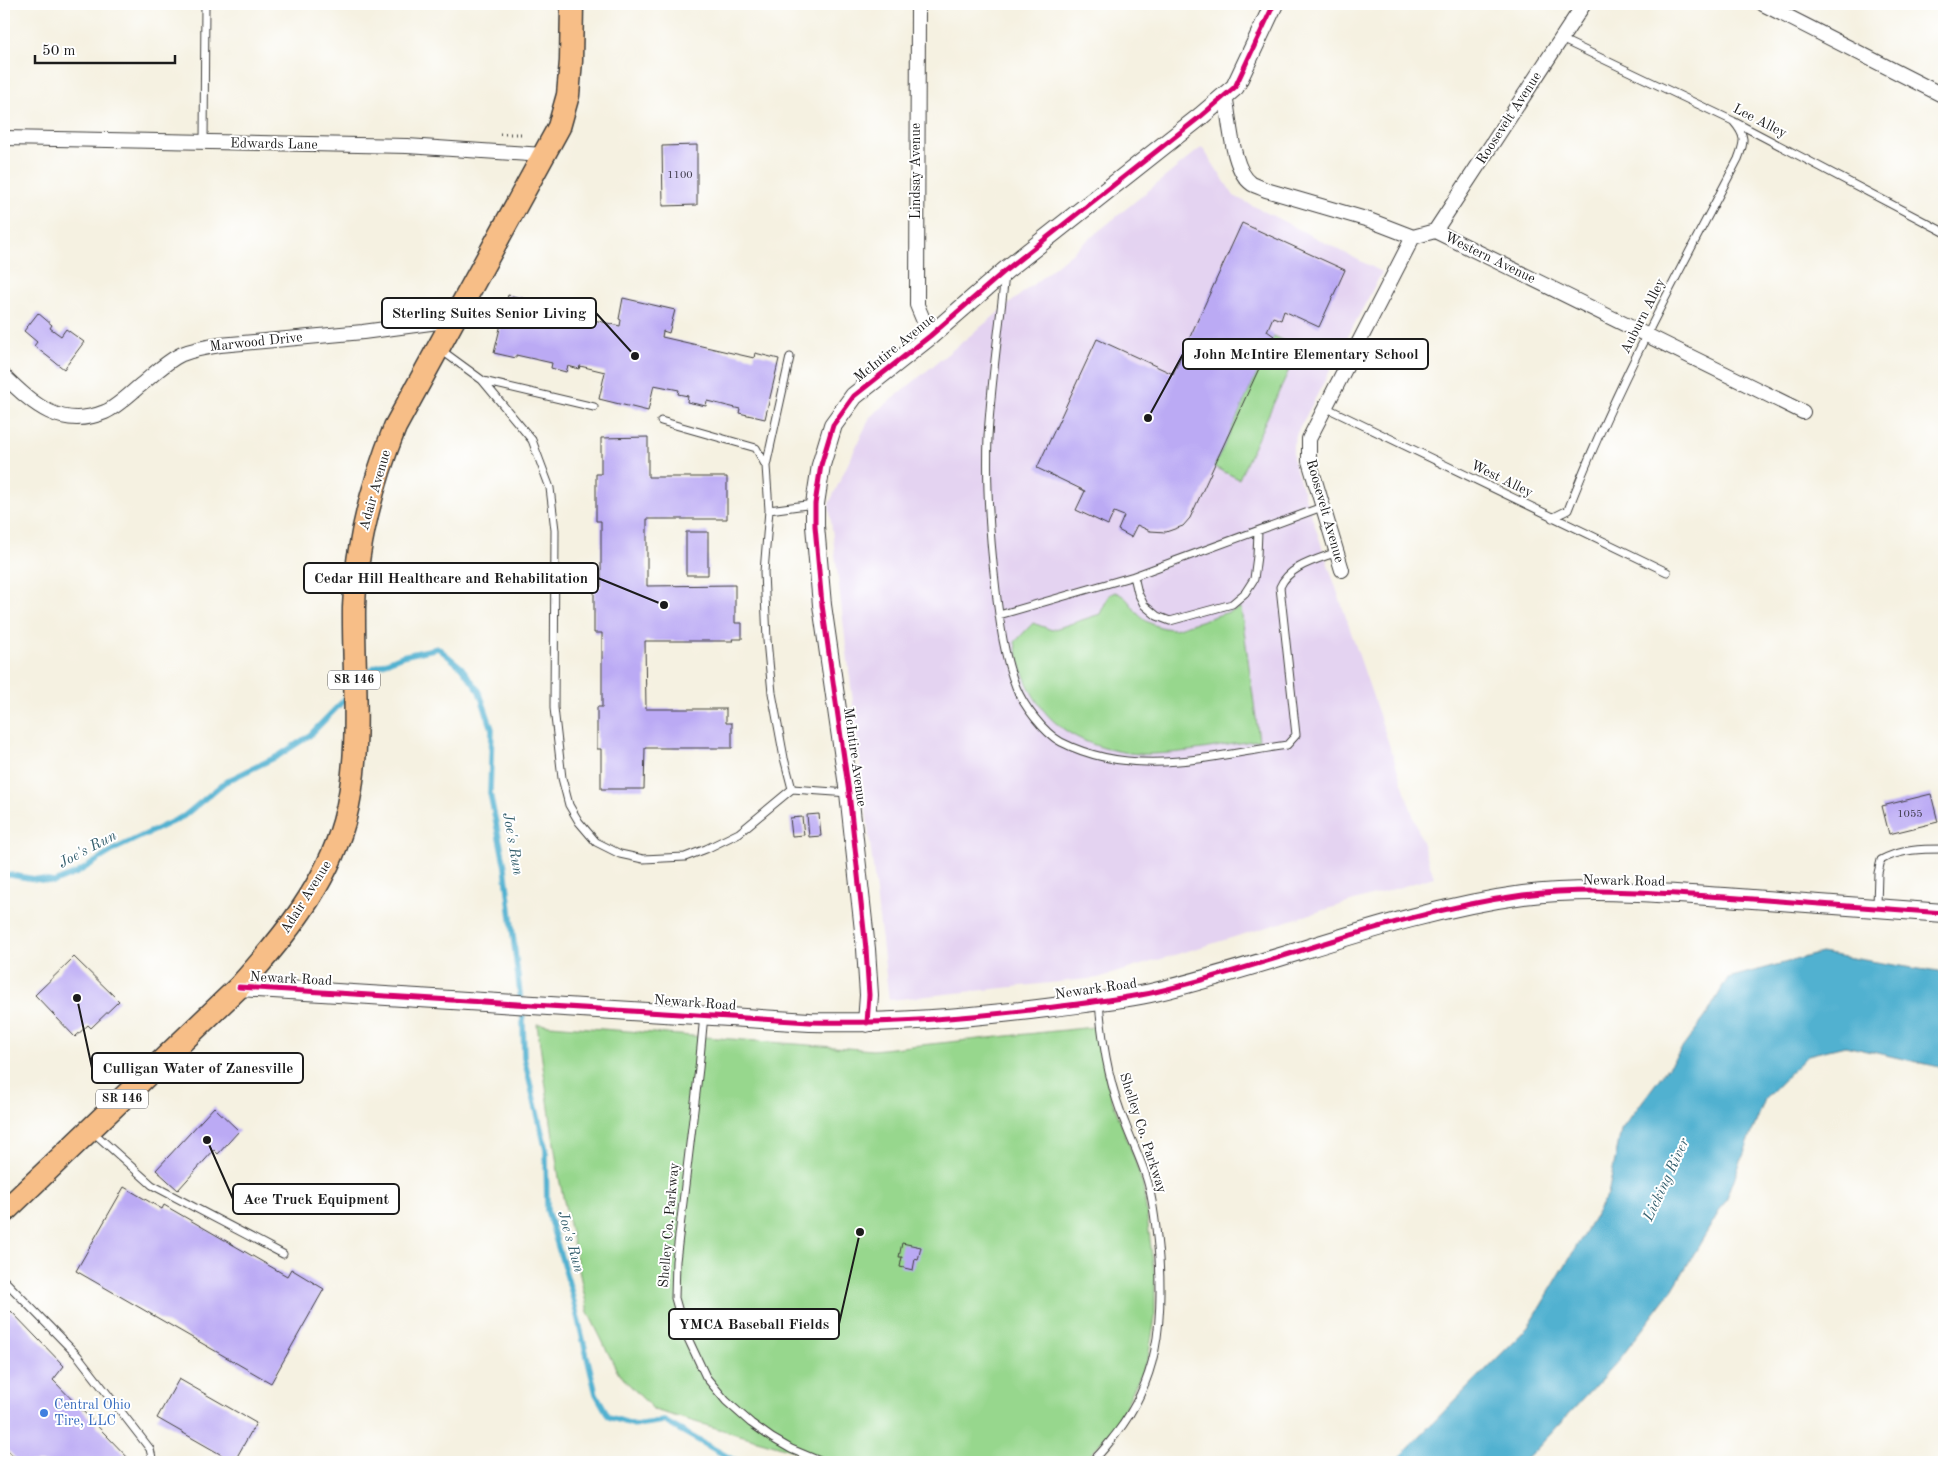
<svg xmlns="http://www.w3.org/2000/svg" width="1948" height="1466" font-family="'Old Standard TT',serif">
<style>
.built{fill:#e4d3f1}
.green{fill:#97d78d;stroke:#5a7a54}
.water{fill:#51b1d0;stroke:#366676}
.lines{fill:none;stroke-linecap:round;stroke-linejoin:round}
.stream{stroke:#51b1d0;stroke-width:5.5}
.building{fill:#bbaaf4}
.service-casing{stroke:#3d3c3a;stroke-width:9}
.minor-casing{stroke:#3d3c3a;stroke-width:16}
.tertiary-casing{stroke:#3d3c3a;stroke-width:20}
.primary-casing{stroke:#3d3c3a;stroke-width:25}
.path{stroke:#3d3c3a;stroke-width:3;stroke-dasharray:1 4;stroke-linecap:butt}
.service{stroke:#fff;stroke-width:7}
.minor{stroke:#fff;stroke-width:14}
.tertiary{stroke:#fff;stroke-width:18}
.primary{stroke:#f7be87;stroke-width:22}
.cycleway-casing{stroke:#fff;stroke-width:8}
.cycleway{stroke:#d6006c;stroke-width:5}
.shop-dot{fill:#3f7fe0;stroke:#fff;stroke-width:2}
.labels{text-anchor:middle;dominant-baseline:central;stroke-width:4;stroke-linejoin:round;paint-order:stroke}
.number-label{font-size:11px;fill:#444052}
.shield{fill:#fff;stroke:#606060;stroke-width:1}
.shield-label{font-size:12px;font-weight:bold;fill:#1c1c1c}
.street-label{font-size:14px;fill:#1c1c1c;stroke:#fff}
.shop-label{font-size:14px;fill:#366cbe;stroke:#fff;text-anchor:start}
.water-label{font-size:15px;font-style:italic;fill:#345f6d;stroke:#fff}
.leader{fill:none;stroke:#1c1c1c;stroke-width:2}
.callout-dot{fill:#1c1c1c;stroke:#fff;stroke-width:2}
.callout{fill:#fff;stroke:#1c1c1c;stroke-width:2}
.callout-label{font-size:15px;text-anchor:middle;font-weight:bold;fill:#1c1c1c}
</style>
<rect width="100%" height="100%" fill="#fff"/>
<filter id="ink" filterUnits="userSpaceOnUse"><feTurbulence type="fractalNoise" baseFrequency=".02" numOctaves="2"/><feDisplacementMap in="SourceGraphic" scale="10" xChannelSelector="R" yChannelSelector="G"/><feConvolveMatrix kernelMatrix="1 2 1 2 8 2 1 2 1" color-interpolation-filters="sRGB"/></filter>
<filter id="wash" filterUnits="userSpaceOnUse"><feTurbulence type="fractalNoise" baseFrequency=".0096" numOctaves="4" result="noise"/><feDisplacementMap in="SourceGraphic" scale="20" xChannelSelector="R" yChannelSelector="G"/><feGaussianBlur stdDeviation="1.12" result="paint"/><feColorMatrix in="noise" values="0 0 0 0 0 0 0 0 0 0 0 0 0 0 0 0 0 1.4 0 .05"/><feComposite in="paint" operator="in"/></filter>
<g filter="url(#wash)">
<rect width="100%" height="100%" fill="#f5f1e1"/>
<path class="built" d="M1202 147 1234 196 1382 272 1297 433 1293 445V461L1434 877 1098 978 889 1000 829 504 870 417Z"/>
<path class="green" d="M1274 336 1299 348 1239 479 1214 467Z
M1115 592C1127 596 1130 604 1138 614 1147 624 1162 629 1175 629L1241 608 1259 740C1224 745 1188 753 1153 754 1136 755 1121 752 1104 748 1049 732 1025 696 1015 642L1033 623 1052 630 1100 614 1109 595Z
M537 1024 873 1050 1094 1027 1112 1100 1134 1157 1143 1186 1155 1278V1318L1148 1359 1117 1424 1084 1462H833L654 1410 618 1373 588 1312 559 1178Z"/>
<path class="water" d="M1821 953 1944 973V1068L1845 1046 1808 1055 1765 1099 1726 1200 1673 1289 1619 1360 1532 1454 1523 1462H1394L1528 1327 1608 1194 1621 1130 1706 1016 1728 978Z"/>
<g class="lines">
<path class="stream" d="M362 681 373 668 402 656 438 648 461 667 479 691 492 729 490 793 505 867 523 1020 524 1058 546 1150 547 1210 571 1290 596 1394 609 1417 635 1425 664 1421 737 1462
M4 874 54 882 77 873 117 848 184 816 225 782 278 756 309 736 349 695"/>
</g>
<g id="blocks">
<path class="building" d="M697 145V205L663 206 662 146Z
M1242 223 1345 270 1319 327 1284 311 1281 320 1273 317 1267 331 1274 336 1190 518 1183 526 1166 532 1150 531 1137 525 1131 537 1118 530 1124 516 1114 512 1108 525 1076 510 1085 491 1037 468 1097 339 1173 374Z
M508 295 530 300 529 305 620 326 621 320 619 319 623 298 675 310 669 333 663 331 662 337 754 358 755 353 779 359 765 419 739 413 740 409 707 401 706 406 687 402 688 396 678 394 679 390 654 385 648 411 599 399 605 372 580 366 579 369 568 366 566 372 551 368 552 363 516 355V358L494 353Z
M38 313 52 325 50 328 61 336 66 329 84 342 64 369 34 346 37 342 24 331Z
M648 437V477H727V519H647V586L735 585V623H742V639H732L733 641H645L646 709H726V723H732V748H645L644 789H601V749H597V707H602V633H594V586L601 587V521H596V474H601V438Z
M686 532H708V575H686Z
M1931 794 1938 822 1889 834 1882 806Z
M819 814 821 836 809 837 807 815Z
M802 817 804 835 792 836 790 818Z
M74 957 119 1001 91 1028 88 1025 75 1037 35 995Z
M214 1107 239 1131 218 1154 214 1150 178 1190 156 1170Z
M124 1187 162 1209 164 1205 287 1276 291 1269 324 1289 271 1383 76 1271Z
M902 1243 921 1247 918 1260 915 1259 913 1270 900 1267 902 1257H899Z
M11 1311 64 1366 53 1380 132 1462H19L4 1446V1319Z
M179 1379 256 1423 234 1462 157 1418Z"/>
</g>
</g>
<g filter="url(#ink)">
<use href="#blocks" fill-opacity="0" stroke="#3d3c3a" stroke-width="1"/>
<g class="lines">
<defs>
<path id="service" d="M1561 39 1733 121 1944 232
M204 142 205 4
M1005 275C999 329 991 383 988 437 986 488 990 540 996 591 1000 623 1004 657 1016 687 1023 705 1044 733 1061 742 1134 779 1210 756 1287 745L1296 735 1280 587C1289 566 1316 560 1337 552
M441 350 482 380 532 440 550 488 555 530 554 708 562 778 569 805 579 822 596 842 620 854 643 859 685 857 706 849 739 833 792 789
M483 381 594 407
M1327 408 1667 572
M661 421 756 448 766 466 769 510
M766 466 790 357
M814 504 769 510 764 572 767 640 772 693 784 758 792 789 849 793
M1552 518 1568 510C1615 388 1678 274 1738 159 1745 141 1746 136 1733 121
M1134 576 1138 593 1144 605 1157 616 1170 621 1232 604 1245 593 1254 579 1257 556 1258 531
M999 615 1134 576 1322 507
M1877 906 1878 873 1881 860C1901 849 1922 849 1944 849
M704 1015 699 1068 676 1261 675 1298 684 1330 706 1377 726 1401 751 1423 772 1438 791 1449 822 1462
M93 1132 152 1185 283 1254
M4 1280 78 1356 150 1449 153 1462
M1091 1462C1101 1454 1108 1444 1116 1434 1158 1380 1163 1324 1159 1258 1157 1234 1155 1211 1149 1187 1144 1165 1133 1145 1125 1123 1109 1085 1102 1043 1099 1001"/>
<path id="minor" d="M918 4 917 305 930 336
M1763 4 1944 96
M1225 95C1230 118 1231 170 1252 184 1256 186 1262 188 1266 190L1369 220 1413 237 1435 231 1803 412
M4 138 407 146 544 155
M1435 231 1584 4
M4 376C34 405 61 430 105 412 117 407 132 392 142 384 155 373 167 361 182 354 194 349 207 347 220 345L363 332 453 320
M1342 570 1309 461V439L1413 237"/>
<path id="tertiary" d="M239 987 810 1022C890 1024 967 1018 1046 1008 1082 1003 1119 1000 1155 992 1279 963 1397 912 1523 895 1590 887 1658 893 1725 897 1798 902 1871 907 1944 913
M867 1023 869 995 866 949 849 793 822 605 815 526V504L821 465 833 425 854 396 930 336 1006 270 1201 116 1235 87 1274 4"/>
<path id="primary" d="M4 1212 239 987C283 938 326 886 344 822 363 752 353 678 354 607 356 544 372 485 395 427L559 127 568 95 571 61 572 4"/>
</defs>
<use href="#service" class="service-casing"/>
<use href="#minor" class="minor-casing"/>
<use href="#tertiary" class="tertiary-casing"/>
<use href="#primary" class="primary-casing"/>
<path class="path" d="M500 134H522"/>
<use href="#service" class="service"/>
<use href="#minor" class="minor"/>
<use href="#tertiary" class="tertiary"/>
<use href="#primary" class="primary"/>
<defs>
<path id="cycleway" d="M239 987 810 1022C890 1024 967 1018 1046 1008 1082 1003 1119 1000 1155 992 1279 963 1397 912 1523 895 1590 887 1658 893 1725 897 1798 902 1871 907 1944 913
M867 1023 869 995 866 949 849 793 822 605 815 526V504L821 465 833 425 854 396 930 336 1006 270 1201 116 1235 87 1274 4"/>
</defs>
<use href="#cycleway" class="cycleway-casing"/>
<use href="#cycleway" class="cycleway"/>
</g>
</g>
<circle class="shop-dot" cx="44" cy="1413" r="5"/>
<g class="labels">
<g class="number-label">
<text x="680" y="175">1100</text>
<text x="1910" y="814">1055</text>
</g>
<g class="shield">
<rect x="328" y="670.5" width="52" height="19" rx="4"/>
<rect x="96" y="1089.5" width="52" height="19" rx="4"/>
</g>
<g class="shield-label">
<text x="354" y="680">SR 146</text>
<text x="122" y="1099">SR 146</text>
</g>
<g class="street-label">
<text transform="translate(1509 118) rotate(-57)">Roosevelt Avenue</text>
<text transform="translate(1760 121) rotate(27)">Lee Alley</text>
<text transform="translate(274 144) rotate(1)">Edwards Lane</text>
<text transform="translate(916 171) rotate(-90)">Lindsay Avenue</text>
<text transform="translate(1490 258) rotate(26)">Western Avenue</text>
<text transform="translate(1643 316) rotate(-63)">Auburn Alley</text>
<text transform="translate(256 342) rotate(-6)">Marwood Drive</text>
<text transform="translate(895 348) rotate(-39)">McIntire Avenue</text>
<text transform="translate(1502 479) rotate(26)">West Alley</text>
<text transform="translate(375 490) rotate(-74)">Adair Avenue</text>
<text transform="translate(1325 511) rotate(74)">Roosevelt Avenue</text>
<text transform="translate(855 757) rotate(82)">McIntire Avenue</text>
<text transform="translate(1624 881) rotate(1)">Newark Road</text>
<text transform="translate(306 897) rotate(-58)">Adair Avenue</text>
<text transform="translate(291 979) rotate(3)">Newark Road</text>
<text transform="translate(1096 989) rotate(-8)">Newark Road</text>
<text transform="translate(695 1003) rotate(4)">Newark Road</text>
<text transform="translate(1143 1133) rotate(72)">Shelley Co. Parkway</text>
<text transform="translate(669 1225) rotate(-85)">Shelley Co. Parkway</text>
</g>
<g class="shop-label">
<text x="54" y="1405">Central Ohio<tspan x="54" dy="16">Tire, LLC</tspan></text>
</g>
<g class="water-label">
<text transform="translate(512 844) rotate(80)">Joe's Run</text>
<text transform="translate(88 850) rotate(-28)">Joe's Run</text>
<text transform="translate(1667 1180) rotate(-65)">Licking River</text>
<text transform="translate(570 1242) rotate(74)">Joe's Run</text>
</g>
</g>
<path class="leader" d="M635 356L596 313M1148 418L1183 354M664 605L598 578M77 998L92 1068M207 1140L233 1199M860 1232L839 1324"/>
<g class="callout-dot">
<circle cx="635" cy="356" r="5"/>
<circle cx="1148" cy="418" r="5"/>
<circle cx="664" cy="605" r="5"/>
<circle cx="77" cy="998" r="5"/>
<circle cx="207" cy="1140" r="5"/>
<circle cx="860" cy="1232" r="5"/>
</g>
<g class="callout">
<rect x="382" y="298" width="214" height="30" rx="5"/>
<rect x="1183" y="339" width="245" height="30" rx="5"/>
<rect x="304" y="563" width="294" height="30" rx="5"/>
<rect x="92" y="1053" width="211" height="30" rx="5"/>
<rect x="233" y="1184" width="166" height="30" rx="5"/>
<rect x="669" y="1309" width="170" height="30" rx="5"/>
</g>
<g class="callout-label">
<text x="489" y="318">Sterling Suites Senior Living</text>
<text x="1306" y="359">John McIntire Elementary School</text>
<text x="451" y="583">Cedar Hill Healthcare and Rehabilitation</text>
<text x="198" y="1073">Culligan Water of Zanesville</text>
<text x="316" y="1204">Ace Truck Equipment</text>
<text x="754" y="1329">YMCA Baseball Fields</text>
</g>
<rect width="1948" height="1466" fill="none" stroke="#fff" stroke-width="20"/>
<path d="M35 55v8h140v-8" fill="none" stroke="#1c1c1c" stroke-width="2.5"/>
<text x="42" y="55" font-size="15" fill="#1c1c1c" stroke="#ffffff" stroke-width="4" paint-order="stroke">50 m</text>
</svg>
